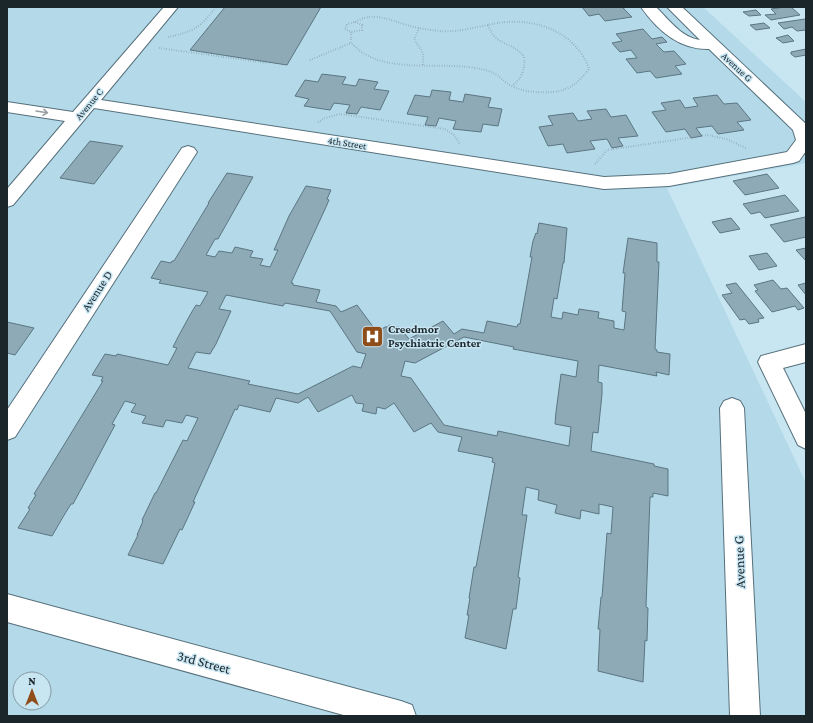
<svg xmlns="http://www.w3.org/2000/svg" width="813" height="723" font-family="'Crimson Pro',serif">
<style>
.built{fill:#b4daea;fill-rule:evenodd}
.building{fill:#8eaab7;stroke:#5b7682;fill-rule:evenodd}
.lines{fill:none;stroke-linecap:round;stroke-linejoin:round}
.minor-casing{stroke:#56707b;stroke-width:2}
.path{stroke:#8197a1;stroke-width:2;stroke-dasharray:0.5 2;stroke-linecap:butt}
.minor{fill:#fff;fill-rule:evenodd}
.oneway{stroke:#989da0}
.labels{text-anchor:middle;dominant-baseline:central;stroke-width:3;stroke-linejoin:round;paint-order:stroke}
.far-street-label{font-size:10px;fill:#1b262b;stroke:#c8e5f2}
.street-label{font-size:12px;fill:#1b262b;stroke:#c8e5f2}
.poi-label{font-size:12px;font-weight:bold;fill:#1b262b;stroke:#c8e5f2;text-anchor:start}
.near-street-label{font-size:14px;fill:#1b262b;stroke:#c8e5f2}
</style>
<rect width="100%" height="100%" fill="#c8e5f2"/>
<path class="built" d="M7 7H703L806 102V163L667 188 806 483V716H7ZM20 679H44V703H20Z"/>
<path class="building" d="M225 7H321L287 65 190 50Z
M582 7H629L623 8 632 17 605 21 599 14 589 16Z
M785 7H791L800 15 771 20 765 15 776 14 771 9Z
M756 10 761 15 749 16 743 12Z
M805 19 806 20V30L797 31 792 27 784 29 778 23Z
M764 23 770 28 756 30 750 25Z
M643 29 652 39 662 37 667 42 656 44 664 52 674 51 686 64 675 66 682 74 656 78 650 71 637 73 626 59 637 58 631 50 620 52 612 43 622 41 616 34Z
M788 35 794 41 783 43 776 38Z
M806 49V55L795 57 791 54V52Z
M322 74 346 77 342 84 356 86 359 79 378 82 374 89 389 91 380 110 361 107 357 114 346 113 350 105 334 103 330 110 304 106 309 99 295 96 305 80 318 82Z
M432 90 451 92 449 100 463 102 465 94 491 98 488 107 502 109 498 126 483 124 481 132 453 129 456 121 439 118 436 126 425 125 428 117 407 114 415 95 430 97Z
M717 95 724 104 737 103 751 120 737 122 744 130 718 134 712 126 696 128 702 136 691 138 685 129 666 132 652 112 666 110 661 103 680 100 685 108 698 106 693 98Z
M606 109 611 117 626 115 638 136 618 138 623 146 612 148 607 139 590 141 595 149 567 153 563 144 548 146 539 127 553 125 548 116 573 113 578 121 592 119 587 111Z
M90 141 123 146 94 184 60 178Z
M227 173 253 177 218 239H215L206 255 215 257 219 251 232 253 235 247 253 251 250 257 263 259 260 265 270 267 278 250H274L289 216 306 186 331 190 327 199 329 200 326 207 291 283H293V285L320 290 316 302 336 306 341 312 357 305 377 332 385 327H388L389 325 402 328 401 330H404V333L409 339 443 321 454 334 462 329 484 333 487 321 517 327 518 324H520L532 257H530L533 241 536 233 537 234 539 223 567 228 564 263H563L557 299 554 298 551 317 562 319 563 312 578 315 579 309 599 312 598 318 614 321V328L624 330 626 312 622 311 625 273H623L628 238 657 243V262H659L655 349 657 350V352L670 354 669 375 656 372 657 376 599 365 598 382 602 383V394L598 433 593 432 591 451 654 464V466L668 469V496L653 493V497H650L646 607 648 608 647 641 645 640 643 682 598 671 600 629H598L601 597H602L607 533 611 534 613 507 599 504V514L581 510 580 519 555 513 557 505 538 500 539 490 526 487 522 515H527L518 577 520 578 516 609H513L506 649 465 638 469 615H467L470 598H469L474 567H476L495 463 492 462 493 458 458 451 462 437 438 432 431 423 414 432 394 403 385 409 377 407 376 414 362 411 364 404 356 403 352 395 318 412 308 397 298 403 276 398 270 412 239 405 237 410 235 409 193 502H195L182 530 180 529 163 564 128 555 138 535H137L143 521 142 520 155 493H156L183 440 187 441 198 418 186 415 182 423 166 420 163 427 142 423 146 416 131 412 136 404 125 401 112 424 115 425 87 478 73 504H71L63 517 52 536 18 528 30 509 28 508 36 495 34 494 103 381H101L103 377 92 375 105 354 116 356 117 354 168 365 177 348 173 347 178 337 190 315 196 305 200 306 208 292 159 283 161 280 151 278 161 261 171 263 172 261H174L209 203H208ZM226 295 283 306 285 303 330 311 357 352 366 354 361 368 353 366 298 394 248 384 250 381 188 368 196 352 210 354 216 344 231 311 219 309ZM464 337 514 347 513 349 578 361 576 377 561 374 556 412 555 424 571 427 569 446 498 431 497 436 444 425 411 378 401 376 405 361 415 363Z
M767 174 779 188 745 195 733 181Z
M785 195 799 211 765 218 760 212 751 214 743 204Z
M805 217 806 218V237L784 242 770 225Z
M731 218 740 229 720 233 712 222Z
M806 248V261L796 250Z
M767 253 777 266 759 270 749 256Z
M773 280 781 289 787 288 804 308 798 310 795 306 772 312 755 291 758 290 754 285Z
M736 283 764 318 758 319 759 322 749 324 745 319 740 320 722 295 732 293 726 285Z
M806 283V295L798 285Z
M7 322 34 328 15 355 7 353Z"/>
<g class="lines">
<defs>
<path id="minor" d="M164 7H178L101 100 604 177 669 174 787 152 796 140 793 130 709 49C680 50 657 30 641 7H656C669 20 681 37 700 40L667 7H682L806 124V151L799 161 793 163 669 186 604 189 94 108 13 205 7 207V189L65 121 7 112V102L73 112Z
M188 146 194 148 197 152 15 437 7 440V410L182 148Z
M806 344V362L783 368 806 414V449L798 445 758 362 761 356Z
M732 398 740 401 744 408 760 716H730L720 408 724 401Z
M7 594 401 701 412 705 416 716H347L7 622Z"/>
</defs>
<use href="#minor" class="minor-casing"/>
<path class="path" d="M355 22 362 25V30L351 32 345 29 347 24Z
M488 25C496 48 514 41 524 57 526 69 521 79 512 86
M419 28 414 39 423 53V65
M351 32V43C355 46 358 50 363 53 397 74 447 60 485 70 497 73 499 77 508 84 520 92 538 93 552 92 569 91 579 82 589 69 578 35 540 19 506 22 484 24 462 33 440 31 429 30 417 28 407 25 388 20 374 11 355 22
M168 37C193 32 201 27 216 7
M159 48 267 63
M310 60 351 43
M318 122 325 118 340 114 445 129 454 135 460 144
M595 164 607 150 708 135 726 139 746 148"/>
<use href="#minor" class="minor"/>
</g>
<defs><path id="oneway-shaft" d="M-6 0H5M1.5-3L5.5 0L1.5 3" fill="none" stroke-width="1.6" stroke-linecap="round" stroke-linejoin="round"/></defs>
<use class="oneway" href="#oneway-shaft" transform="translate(42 112) rotate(9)"/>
<defs>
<symbol id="hospital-square" viewBox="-11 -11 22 22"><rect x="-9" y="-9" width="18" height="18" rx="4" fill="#8f4d19" stroke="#c8e5f2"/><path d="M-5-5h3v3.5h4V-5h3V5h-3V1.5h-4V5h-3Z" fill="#fff"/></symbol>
</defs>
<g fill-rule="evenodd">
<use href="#hospital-square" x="360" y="324" width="25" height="25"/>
</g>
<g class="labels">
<g class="far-street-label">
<text transform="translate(737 67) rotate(43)">Avenue G</text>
<text transform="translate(89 104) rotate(-50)">Avenue C</text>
<text transform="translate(347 143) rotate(9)">4th Street</text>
</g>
<g class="street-label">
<text transform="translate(97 291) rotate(-57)">Avenue D</text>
</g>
<g class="poi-label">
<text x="388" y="329">Creedmor<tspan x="388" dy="14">Psychiatric Center</tspan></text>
</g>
<g class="near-street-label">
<text transform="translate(739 562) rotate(-92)">Avenue G</text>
<text transform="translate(204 662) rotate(15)">3rd Street</text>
</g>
</g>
<rect width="813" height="723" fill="none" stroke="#1b262b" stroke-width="16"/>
<g transform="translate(32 691)"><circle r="19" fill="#c8e5f2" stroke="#8399a2"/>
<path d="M0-3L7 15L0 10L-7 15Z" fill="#8f4d19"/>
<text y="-6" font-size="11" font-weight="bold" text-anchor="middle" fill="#1b262b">N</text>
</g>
</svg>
